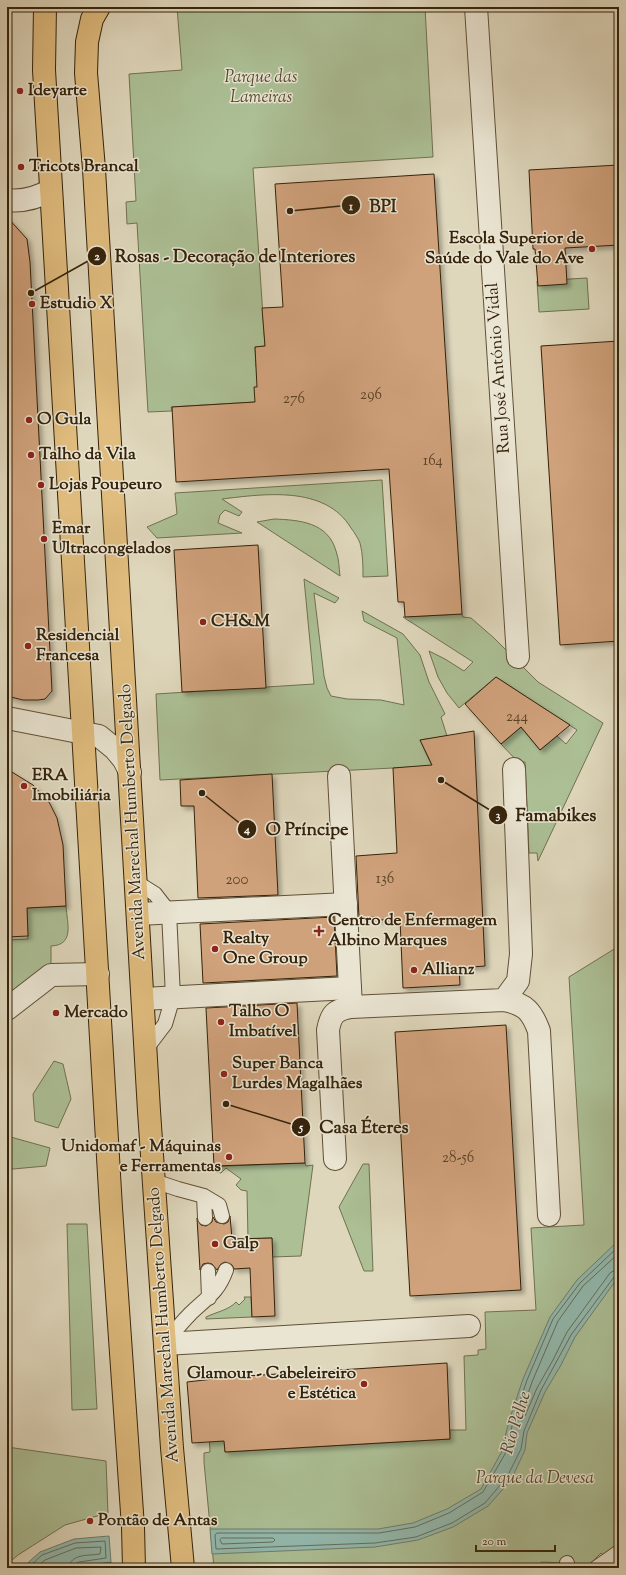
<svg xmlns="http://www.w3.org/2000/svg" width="626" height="1575" font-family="'Sorts Mill Goudy',serif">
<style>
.green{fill:#acbf95;stroke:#707150}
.water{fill:#93baaf;stroke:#6d7e6d}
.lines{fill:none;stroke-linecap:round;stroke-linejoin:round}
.shore{stroke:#646e5d;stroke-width:1}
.building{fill:#d0a27c;stroke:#35230b;filter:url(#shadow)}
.service-casing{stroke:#605037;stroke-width:16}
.pedestrian-casing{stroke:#605037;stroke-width:24}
.minor-casing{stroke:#605037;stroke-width:24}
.primary-casing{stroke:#35230b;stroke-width:24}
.service{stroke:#eae5d3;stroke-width:14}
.pedestrian{stroke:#eae5d3;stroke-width:22}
.minor{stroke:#eae5d3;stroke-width:22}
.primary{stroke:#e0bc7e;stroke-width:22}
.poi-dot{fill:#8f2418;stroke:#eae5d3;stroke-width:1.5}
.labels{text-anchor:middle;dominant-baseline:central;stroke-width:3;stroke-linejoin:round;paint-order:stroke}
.number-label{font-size:15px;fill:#5c4327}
.park-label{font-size:17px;font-style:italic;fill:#534a2e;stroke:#eae5d3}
.poi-label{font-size:17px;font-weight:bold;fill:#35230b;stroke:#eae5d3;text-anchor:start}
.street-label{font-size:17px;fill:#35230b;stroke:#eae5d3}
.water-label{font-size:18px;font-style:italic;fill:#4c4934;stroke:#eae5d3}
.leader{fill:none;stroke:#35230b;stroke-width:1.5}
.callout-dot{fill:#35230b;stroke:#eae5d3;stroke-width:1.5}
.mark-label{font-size:12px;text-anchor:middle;font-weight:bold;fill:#fff}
.callout-label{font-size:18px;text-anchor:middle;font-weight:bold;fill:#35230b;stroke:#eae5d3;stroke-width:3;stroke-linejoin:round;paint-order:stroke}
</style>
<defs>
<filter id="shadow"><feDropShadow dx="3.5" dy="3.5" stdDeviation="2" flood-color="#0004"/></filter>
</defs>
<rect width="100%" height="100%" fill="#dfd7bc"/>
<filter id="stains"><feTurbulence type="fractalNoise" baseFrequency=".005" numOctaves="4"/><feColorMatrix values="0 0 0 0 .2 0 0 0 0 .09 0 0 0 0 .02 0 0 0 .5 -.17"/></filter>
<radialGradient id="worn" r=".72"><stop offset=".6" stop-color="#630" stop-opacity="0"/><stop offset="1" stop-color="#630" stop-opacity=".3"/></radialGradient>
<path class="green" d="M177 7H425L433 157 253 168 265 346 255 347 256 367H266L255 402 171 407 172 411 148 412 137 223 127 224 126 202 136 201 129 74 182 70Z
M587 278 589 309 539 312 537 281Z
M382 480 388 576 363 577C363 566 363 554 360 543 358 538 354 532 351 528 325 485 264 494 222 499L242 512 239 516 225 510 220 515 218 523 242 533 157 538 147 527 177 514 175 493Z
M274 519C299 520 328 522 336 551 339 559 339 568 340 576L257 522Z
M304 579 339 598 335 603 314 593 324 676 327 688 331 696 347 699 381 700 404 705 397 638 364 621 362 611 403 634 420 655 429 682 445 714 441 717 447 736 420 740 432 766 160 780 156 694 314 684Z
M462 614 463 617 471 618 494 638 538 682 603 723 538 861 537 853H529L525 762H518L501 744 521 727 540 750 557 736 566 744 577 730 496 677 459 708 447 693 438 677 429 651 445 659 464 671 473 662 403 617Z
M66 906C67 923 75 945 51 946V964L7 996V940L28 939 27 908Z
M619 946V1568H610L613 1565 601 1553 590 1564 541 1562 540 1568H214L204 1462V1453L210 1452 206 1383 221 1382 225 1452 450 1439V1430H466L464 1356 478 1355V1350L486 1349 485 1312 536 1310 531 1228 584 1225 569 977Z
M54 1061 63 1064 71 1099 58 1128 35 1121 33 1094Z
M7 1136 50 1148 46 1166 13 1169 7 1168Z
M305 1163 306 1166 313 1165 301 1256 272 1257V1238L248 1239 247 1191 241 1190 236 1185 241 1179 226 1168 221 1173 213 1171H197L199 1167Z
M363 1164H369L373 1271H364L339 1207Z
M67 1224H87L97 1409 72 1410Z
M244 1297H251L252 1317 206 1319V1317C216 1312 229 1310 236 1302L239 1305 245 1299Z
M7 1447 106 1461 108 1513 65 1525 18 1555 7 1564Z
M111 1562V1568H74L80 1566Z"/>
<path class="water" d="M619 1240V1276L575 1337 561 1365 545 1392 527 1433 525 1450 511 1480 488 1506 453 1527 418 1540 375 1547 212 1554 210 1529H378L413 1523 447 1509 481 1489 501 1453 509 1421 523 1379 550 1317 577 1280Z
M109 1536 111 1562 80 1566 74 1568H22L40 1552 74 1539Z"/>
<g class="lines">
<path class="shore" d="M619 1246 580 1283 553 1319 527 1380 513 1422 505 1454 483 1492 449 1513 415 1527 379 1533H217L215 1535 216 1549 375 1543 416 1537 452 1523 485 1503 507 1477 521 1449 524 1431 541 1390 571 1335 614 1277 619 1274
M619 1253 583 1286 558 1321 532 1382 521 1414 522 1417 525 1416 537 1388 553 1360 567 1332 610 1273 615 1270 619 1269
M222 1538H273L275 1540 273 1542 222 1544 220 1540Z
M28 1568 42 1555 75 1543 105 1541 106 1558 79 1562 75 1564 74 1568
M35 1568 45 1560 76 1548 101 1547 100 1554C89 1556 70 1553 69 1568"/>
</g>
<path class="building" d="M619 165V245L565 248 567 284 538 286 535 249H533L529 170Z
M434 174 462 614 405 617 404 602H398L389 469 176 482 172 407 255 402 254 387H257L255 347 265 346 262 308 283 307 275 184Z
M7 217 27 239 30 262 52 691 45 699 38 700H23L7 696Z
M619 341V641L560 645 541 346Z
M258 545 266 688 182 692 174 550Z
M496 677 519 692 570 725 540 750 521 727 501 744 465 704Z
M474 731 485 966 459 968 460 985 403 988 400 919 378 920 377 917 359 918 356 856 397 853 393 768 432 765 420 740Z
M7 769 33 785 49 802 57 818 63 845 66 906 27 908 28 936 7 937Z
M272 774 278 895 198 898 194 806H181L180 780Z
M334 917 337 976 203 983 200 924Z
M297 1003 305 1163 214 1166 206 1008Z
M506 1025 521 1290 410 1296 395 1032Z
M230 1216 232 1239 272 1238 275 1316 252 1317 250 1268 234 1269 232 1265 225 1262 221 1264 217 1270 212 1264 208 1263 203 1264 200 1270 197 1218 201 1225 206 1226 212 1222 213 1217 216 1222 224 1224 228 1222Z
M447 1363 450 1439 225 1452 224 1441 192 1443 187 1382 231 1377Z"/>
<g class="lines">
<defs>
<path id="service" d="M136 882 155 894 169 912 173 997 165 1024 146 1049
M154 1181 178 1189 204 1196 219 1205 222 1216
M204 1196 205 1218
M208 1271 209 1298
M165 1344C173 1333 182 1322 191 1313 208 1297 218 1292 226 1270
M567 1563 568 1568
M596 1568 619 1552"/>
<path id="pedestrian" d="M138 914 346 904
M143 999 350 988
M7 1009 51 975 98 974"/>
<path id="minor" d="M476 7 518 657
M7 200C24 202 37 198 51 190
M7 718 99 736 115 749 124 760 130 772
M339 776 351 1007
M504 1000 518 981 521 954 514 769
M335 1159 328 1030C331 1014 335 1010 351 1007L504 1000C526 1004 532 1012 539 1031L549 1215
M165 1344 469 1326"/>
<path id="primary" d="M45 7 44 70 50 170 111 1208 133 1527 134 1568
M99 7 92 19 87 42 86 73 94 169 149 1111 172 1448 183 1568"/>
</defs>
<use href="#service" class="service-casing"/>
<use href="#pedestrian" class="pedestrian-casing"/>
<use href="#minor" class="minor-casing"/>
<use href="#primary" class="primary-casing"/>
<use href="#service" class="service"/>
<use href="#pedestrian" class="pedestrian"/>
<use href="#minor" class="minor"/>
<use href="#primary" class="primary"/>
</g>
<g class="poi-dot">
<circle cx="20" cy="91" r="4"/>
<circle cx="21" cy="167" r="4"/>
<circle cx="592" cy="249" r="4"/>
<circle cx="32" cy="304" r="4"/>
<circle cx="29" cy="420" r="4"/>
<circle cx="31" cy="455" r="4"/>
<circle cx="41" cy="485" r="4"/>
<circle cx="44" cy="539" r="4"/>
<circle cx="203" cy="622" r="4"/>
<circle cx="28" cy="646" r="4"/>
<circle cx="24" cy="786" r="4"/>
<path d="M317 925h4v4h4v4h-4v4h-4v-4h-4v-4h4z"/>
<circle cx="215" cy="949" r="4"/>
<circle cx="414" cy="970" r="4"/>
<circle cx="56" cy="1013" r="4"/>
<circle cx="221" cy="1022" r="4"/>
<circle cx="224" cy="1074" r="4"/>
<circle cx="229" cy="1157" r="4"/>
<circle cx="215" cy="1244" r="4"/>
<circle cx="364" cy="1384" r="4"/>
<circle cx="90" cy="1521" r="4"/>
</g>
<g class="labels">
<g class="number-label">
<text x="371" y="395">296</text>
<text x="294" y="399">276</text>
<text x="433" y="461">164</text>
<text x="517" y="717">244</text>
<text x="385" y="879">136</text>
<text x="237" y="880">200</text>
<text x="458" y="1158">28-56</text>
</g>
<g class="park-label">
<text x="261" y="78">Parque das<tspan x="261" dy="20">Lameiras</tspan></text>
<text x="535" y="1479">Parque da Devesa</text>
</g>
<g class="poi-label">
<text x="28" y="91">Ideyarte</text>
<text x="29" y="167">Tricots Brancal</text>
<text x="584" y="239" text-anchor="end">Escola Superior de<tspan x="584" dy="20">Saúde do Vale do Ave</tspan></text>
<text x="40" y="304">Estudio X</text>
<text x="37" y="420">O Gula</text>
<text x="39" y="455">Talho da Vila</text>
<text x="49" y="485">Lojas Poupeuro</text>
<text x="52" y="529">Emar<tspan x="52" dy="20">Ultracongelados</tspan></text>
<text x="211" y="622">CH&amp;M</text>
<text x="36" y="636">Residencial<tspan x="36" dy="20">Francesa</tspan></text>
<text x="32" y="776">ERA<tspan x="32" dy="20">Imobiliária</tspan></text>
<text x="328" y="921">Centro de Enfermagem<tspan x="328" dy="20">Albino Marques</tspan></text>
<text x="223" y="939">Realty<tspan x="223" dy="20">One Group</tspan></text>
<text x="422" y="970">Allianz</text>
<text x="229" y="1012">Talho O<tspan x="229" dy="20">Imbatível</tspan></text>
<text x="64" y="1013">Mercado</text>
<text x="232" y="1064">Super Banca<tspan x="232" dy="20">Lurdes Magalhães</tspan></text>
<text x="221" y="1147" text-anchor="end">Unidomaf - Máquinas<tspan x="221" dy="20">e Ferramentas</tspan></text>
<text x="223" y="1244">Galp</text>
<text x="356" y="1374" text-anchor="end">Glamour - Cabeleireiro<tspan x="356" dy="20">e Estética</tspan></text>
<text x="98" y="1521">Pontão de Antas</text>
</g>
<g class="street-label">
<text transform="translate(499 368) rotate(-94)">Rua José António Vidal</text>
<text transform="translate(133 822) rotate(-93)">Avenida Marechal Humberto Delgado</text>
<text transform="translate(164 1325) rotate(-94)">Avenida Marechal Humberto Delgado</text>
</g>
<g class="water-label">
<text transform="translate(517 1423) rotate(-73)">Rio Pelhe</text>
</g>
</g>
<path class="leader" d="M290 211L351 205M31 293L97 256M441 780L498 815M202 793L247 829M226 1104L301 1127"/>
<g class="callout-dot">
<circle cx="290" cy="211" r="4"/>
<circle cx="31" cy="293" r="4"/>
<circle cx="441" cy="780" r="4"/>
<circle cx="202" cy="793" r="4"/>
<circle cx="226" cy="1104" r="4"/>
<circle cx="351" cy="205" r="10"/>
<circle cx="97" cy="256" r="10"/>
<circle cx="498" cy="815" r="10"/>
<circle cx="247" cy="829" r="10"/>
<circle cx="301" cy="1127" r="10"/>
</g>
<g class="mark-label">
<text x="351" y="210">1</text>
<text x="97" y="260">2</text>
<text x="498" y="819">3</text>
<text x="247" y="833">4</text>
<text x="301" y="1131">5</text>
</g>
<g class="callout-label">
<text x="383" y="212">BPI</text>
<text x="235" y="262">Rosas - Decoração de Interiores</text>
<text x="556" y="821">Famabikes</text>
<text x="307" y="835">O Príncipe</text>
<text x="364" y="1133">Casa Éteres</text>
</g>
<rect width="626" height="1575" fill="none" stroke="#dfd7bc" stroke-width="24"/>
<rect x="8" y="8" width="610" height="1559" fill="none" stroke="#35230b" stroke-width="2"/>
<rect x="12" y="12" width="602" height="1551" fill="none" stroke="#35230b"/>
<path d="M476 1545v6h79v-6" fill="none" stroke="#35230b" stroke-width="2"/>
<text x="482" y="1545" font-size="12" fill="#35230b" stroke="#eae5d3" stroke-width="3" paint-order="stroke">20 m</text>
<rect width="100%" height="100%" filter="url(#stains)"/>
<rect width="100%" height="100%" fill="url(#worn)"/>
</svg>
